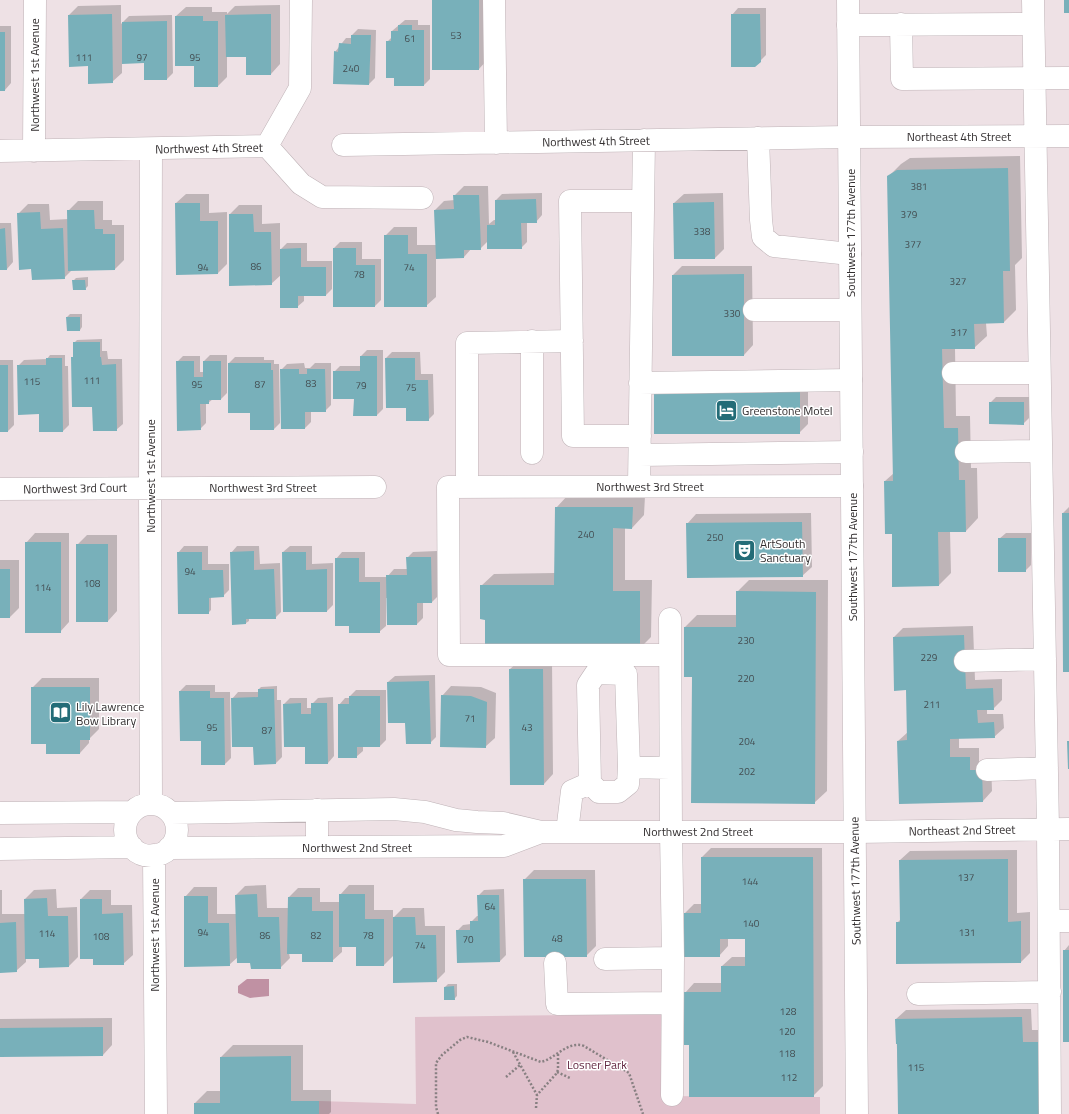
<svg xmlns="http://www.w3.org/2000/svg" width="1069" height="1114" font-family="'Titillium Web',sans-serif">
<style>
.green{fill:#e0c1cc}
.water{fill:#c091a3}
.shadow{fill:#0003}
.building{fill:#78b0ba}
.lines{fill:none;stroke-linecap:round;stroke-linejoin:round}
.minor-casing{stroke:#bfb3b7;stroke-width:23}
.major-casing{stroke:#bfb3b7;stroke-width:23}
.path{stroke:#888082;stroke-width:2.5;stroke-dasharray:2 2;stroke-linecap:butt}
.minor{stroke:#fff;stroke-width:22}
.major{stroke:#fff;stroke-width:22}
.labels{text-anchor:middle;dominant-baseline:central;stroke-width:3;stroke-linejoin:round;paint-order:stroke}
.number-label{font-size:10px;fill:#444e52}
.street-label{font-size:12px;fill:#322e2f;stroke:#fff}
.poi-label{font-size:12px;fill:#322e2f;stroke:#fff;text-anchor:start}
.park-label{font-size:12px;fill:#632842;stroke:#fff}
</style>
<rect width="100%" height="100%" fill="#eee1e5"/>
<path class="green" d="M662 1014V1096L820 1097V1114H319V1101L416 1104 415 1017Z"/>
<path class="water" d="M247 979H269V996L250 998 238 993V986Z"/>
<path class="shadow" d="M433 0H488V59L479 69Z
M121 5V24L129 16 172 15 173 73 167 79 145 62 122 63V73L112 82 89 65 70 66 69 15 78 6Z
M280 5V64L271 74 247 56H227V77L218 86 176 16 186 7H212V12H227V14L235 6Z
M738 8H766V55L755 66 732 15Z
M405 20H418V25H430V79L424 85 395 77 387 42 392 37V31Z
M0 26H11V83L5 90H0Z
M358 29 376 30 375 78 369 84 335 52 346 38H352V35Z
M1020 156 1022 258 1015 265 1016 310 1004 322 986 323 987 336 974 348H955L956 416H970L971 468H977L978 518 966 531H950L951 573 939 585 893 533 885 481 894 473 888 177 901 164 910 158Z
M464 186H488L489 224 494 220H496V200L502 194 542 193V215L536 222H527V242L521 248 488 241 480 249H471L464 257 436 258V297L426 306 385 236 394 227H417V245H436L435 210 444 201 455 200 454 196Z
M723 193 724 249 715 258H675L674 203 684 194Z
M186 194H209V213L227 212V264L218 273 177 274 176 203Z
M78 201H103V220H112V225H124V260L115 269 72 270 64 278 32 268 18 214 28 204H49L50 220 69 219 68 211Z
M239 205H262V224L280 223V250L287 243H307V261H332V289L326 295H304V301L297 307 281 275 271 284 230 214Z
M0 223H11L13 262 7 269H0Z
M340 242H362V259H381V300L375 306H334V248Z
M682 266H752L753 345 744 355 673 275Z
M88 277V286L85 289 73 281 76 278Z
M70 314H82V327L80 330 67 317Z
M102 339V351H107L108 359H122L123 424 116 430 72 358 74 356V343L77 340Z
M367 350H383V409L377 415 355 398 334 372 340 366H361V356Z
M392 352H420L421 374H433L434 414 428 420 407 407 386 358Z
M50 355H65V366H68L69 425 63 431 40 413 18 366 24 360 47 359Z
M210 355H227V393L221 399H213L208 403H206V423L200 429 177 362 183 356H200V372H204V361Z
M235 357H264V360H274V364H279L280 423 274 429 251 412 229 363Z
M0 360H13L14 425 8 431H0Z
M304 363 305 368H310L315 363H331V405L325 411H311V422L305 428 281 370 287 364Z
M808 378V424L799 433 655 387Z
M996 397H1030V417L1023 424 990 403Z
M568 495 645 496 644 515 632 528H625V580H652L651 637 639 649 486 619 481 586 494 574 555 573 556 508Z
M1069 507V671L1063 513Z
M811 513 812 567 802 576 687 524 696 514Z
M35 533H69V622L60 632 26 543Z
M1006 533H1031V565L1025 571 999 539Z
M87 535H117V611L108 621 77 545Z
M184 546H208V564H229V590L223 596H211V610L208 613 178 553Z
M237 546H259L260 564 280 563 281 612 275 618H249V621L246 623 231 553Z
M290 546H312V564L333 563V605L327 611 283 552Z
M437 551 438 596 432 602H423V618L417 624 388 598H386V626L379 632 336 559 342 552H365V577H387L394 569H408L407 558 413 552Z
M0 560H19V608L10 617H0Z
M749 580H828L827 791 814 803 693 676 685 627 697 615H737V592Z
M973 626 975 680 1002 679V700L993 709H987V714H1003L1004 728 994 737 959 738V748H979V762L991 761 992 791 983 801 898 741 908 732 907 689 894 637 903 628Z
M520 660H552L553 774 544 784 510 669Z
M435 675 436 737 430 743 406 722 388 682 395 676Z
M42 678H99V729L89 739V743L80 753H47V743L32 688Z
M186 685H215V692H230L231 758 225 764 202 740 180 691Z
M277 686V700H281L282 757 276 763 254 746 232 699 238 692H259V689L261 687Z
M451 686 481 687 496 693 495 738 485 747 442 696Z
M356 690H386V740L380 746H363V751L356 757 339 705 345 698H350V696Z
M333 697 334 756 328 763 306 746 284 704 290 698H307V708H312V704L318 698Z
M711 848H822L823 1086 813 1096 690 1044 685 993 694 983H722V966L732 957H746V938H728V946L719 956 685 913 694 904H702V857Z
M1017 850V913L1030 912V953L1021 962 897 923 901 919 900 860 910 851Z
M534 870H595L596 946 586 956 524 880Z
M266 885 267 908H288L289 897 298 888H320V902H340V895L349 885H374V910H393V918L403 908H424L425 926H445V972L436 981 394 955 384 965 357 946H342V952L332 961 303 953H289L290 958 280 968 238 957 229 965 185 897 194 887H217V914H236V895L245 886Z
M56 889 57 908 77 907 78 957 69 966 40 958H26V962L16 971 0 972V890H2V914H25V899L34 890Z
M504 889 506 955 500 961 458 962 457 931 463 925 471 924V922L477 916H479L478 896 484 890Z
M90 890H111V905H132L133 955 123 964 81 899Z
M1069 945V1041L1064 951Z
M448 984H457V996L454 999 445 987Z
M1031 1009 1032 1030H1051L1052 1114H899L896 1019 906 1010Z
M112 1018V1045L103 1055 0 1056V1019Z
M233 1045H303V1090H331V1112L329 1114H195V1103L207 1091H221V1057Z"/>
<path class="building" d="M432 0H479V70H432Z
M1064 0H1069V13H1064Z
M112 14 113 83 88 84V66L69 67 68 15Z
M271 14V75H246V57H226L225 15Z
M731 14H760L761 62 755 67H731Z
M175 16H203V21H218V87H194V66H175Z
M167 21V80H144V63L122 64V22Z
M398 25H412V30H424V86H394V78H386V41H391V31H398Z
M0 32H5V91H0Z
M351 35H371L369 85 333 84 334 51 338 52 339 43 351 44Z
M1008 168 1010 271H1003L1004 323 974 324 975 349H942L944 428H958L959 480H965L966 532H938L939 586 892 587V534H885L884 481H893L887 176 897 170Z
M453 195H479L481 250H464V258L436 259 434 210 454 209Z
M536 199 537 223H521L522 249H487V225H495V200Z
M714 202 715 259H674L673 203Z
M175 203H200V221H218V274L176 275Z
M67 210H94L95 229H103V234H115V270L68 271Z
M40 212 41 229 63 228 65 279 32 280 31 269 19 270 17 213Z
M229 214H253L254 232H271L272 285 229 286Z
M5 228 7 270H0V229Z
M384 235H408V254H427V307H384Z
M301 248V267H326V296H298V308H280V249Z
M333 248H356V265H375V307H333Z
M744 274V356H672V275Z
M72 280H85L86 290H73Z
M66 317H80V331H67Z
M73 342H100V357H101L102 365 116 364 117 431H93L92 407H72L71 357H73Z
M360 356H377V416H353L354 399H333V371H360Z
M46 358H62L63 432H39V414L18 415 17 365H46Z
M385 358H415V380H428L429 421H406V408H386Z
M176 361H194V377H203V361H221V400H209V404H200L201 430 177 431Z
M228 363H271V370H273L274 430H250V413H228Z
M0 365H8V432H0Z
M280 369H299V374H307V369H325L326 412H305V429H281Z
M800 386V434H654V387Z
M989 402H1024V425L989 424Z
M555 507H633L632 529 613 528V591H640V650H485V620L480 619V585H554Z
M1062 513H1069V672H1063Z
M802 522 803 577 687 578 686 523Z
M998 538H1026V572H998Z
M25 542H61V633H25Z
M76 544H108V622H76Z
M254 551V570L274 569 276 619H246V624L232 625 230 552Z
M177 552H202V570H223L224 597 209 598V614H178Z
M282 552H306V570L327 569V612H283Z
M406 557H431L432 603H417V625H387L386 575H407Z
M335 558H359V582H380V633H349V626H335Z
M0 569H10V618H0Z
M736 591 816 592 815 804 691 803 692 677H684V627H736Z
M964 635 966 689 993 688 994 710H977L978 723 994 722 995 738 950 739V757H970V770H982L983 802 899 804 897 741 907 740 906 690 894 691 893 637Z
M509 669H543L544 785H510Z
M429 681 431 744H406L405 723H388L387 682Z
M31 687H90V740H80V754H46V744H31Z
M258 689H274L276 764 254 765 253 747H232L231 698 258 697Z
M179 691H210V698H224L225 765H201V741H180Z
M441 695 471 696 487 702 486 748 440 747Z
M349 696H380V747H357V758H338V704H349Z
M301 703V714H311V703H327L328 764H305V747H284L283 704Z
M1067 741H1069V769H1068Z
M701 857H813L814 1097H689V1045H684V992H721V966H745V939H720V957H684V913H701Z
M1008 859V922L1021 921V963L896 964V922H900L899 860Z
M523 879H586L587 957H524Z
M257 894 258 917H279L281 969H251L250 963H237L235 895Z
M339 894H365V919H384V966H356V947H339Z
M477 895H499L500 962 457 963 456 930H470V921H478Z
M184 896H208V923H229L230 966 184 967Z
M288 897H312V911H333V962H302V954H287Z
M47 898 48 916H68L69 967 39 968V959H25L24 899Z
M80 899H102V914L123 913 124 965H93V959H80Z
M393 917H415L416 935H436L437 982 393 983Z
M16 922 17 972 0 973V923Z
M1063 950H1069V1042H1063Z
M454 986 455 1000H444V987Z
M1022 1017 1023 1042H1039L1040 1114H898L897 1044H896L895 1019Z
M103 1027V1056L0 1057V1028Z
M291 1056V1101H319V1114H194V1103H220V1057Z"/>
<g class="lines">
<defs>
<path id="minor" d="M494 0 496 143
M1033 0 1048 829 1050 1114
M901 24 902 79 1069 78
M848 25 1033 24
M758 138 761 220 763 237 774 246 850 254
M343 145 849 137 1069 136
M267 146 300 88 301 0
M0 151 267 146 301 184 322 197 422 198
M34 151 35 0
M754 310H850
M532 341V453
M953 373H1039
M640 383 851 380
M640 436H573L570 201H643
M966 452 1041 451
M640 455 852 452
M639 486 644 140
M467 487V343L572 341
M0 489 375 487
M670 619 671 831 673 958 672 1095
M670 655H449L448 487 852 486
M965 661 1045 659
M629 767 628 784 618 792H599L590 783 588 685 596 673 626 674 629 767 670 768
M987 770 1047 768
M151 804 150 487 151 149
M125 830a26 26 0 1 1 52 0a26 26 0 1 1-52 0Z
M317 810V847
M0 813 132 812
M171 813 394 809 425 812 456 820 477 822 503 823 541 832H855L1069 829
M567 832 572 791 590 783
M169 848 504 846 541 832
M0 849 132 847
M154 855 156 1114
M1049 921H1069
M605 959 673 958
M555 963 557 1004 672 1003
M918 994 1050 992"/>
<path id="major" d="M848 0 857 1114"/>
</defs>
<use href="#minor" class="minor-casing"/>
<use href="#major" class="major-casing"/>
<path class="path" d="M513 1052 537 1095 556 1074 558 1070V1053
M557 1072 570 1078
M506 1077 520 1065
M536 1108 537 1095
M438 1114 436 1107V1063L442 1055 460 1040 467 1037 488 1042 541 1062C555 1059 568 1040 584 1046L629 1073 643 1114"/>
<use href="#minor" class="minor"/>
<use href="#major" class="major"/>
</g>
<defs>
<symbol id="hotel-square" viewBox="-11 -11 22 22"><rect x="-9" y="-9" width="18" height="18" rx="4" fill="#236c77" stroke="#fff"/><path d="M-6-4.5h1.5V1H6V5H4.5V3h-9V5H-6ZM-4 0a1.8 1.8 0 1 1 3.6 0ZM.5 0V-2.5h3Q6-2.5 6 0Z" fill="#fff"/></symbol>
<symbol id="theatre-square" viewBox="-11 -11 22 22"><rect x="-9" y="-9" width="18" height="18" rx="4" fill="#236c77" stroke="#fff"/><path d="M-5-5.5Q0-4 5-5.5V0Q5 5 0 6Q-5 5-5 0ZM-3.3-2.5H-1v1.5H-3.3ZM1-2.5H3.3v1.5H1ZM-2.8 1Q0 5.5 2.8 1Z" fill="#fff"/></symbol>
<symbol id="library-square" viewBox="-11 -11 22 22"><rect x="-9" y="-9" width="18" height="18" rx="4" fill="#236c77" stroke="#fff"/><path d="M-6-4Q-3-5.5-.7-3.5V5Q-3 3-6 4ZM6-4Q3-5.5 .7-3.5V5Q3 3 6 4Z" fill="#fff"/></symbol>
</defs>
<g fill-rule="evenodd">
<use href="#hotel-square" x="714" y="398" width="25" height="25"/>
<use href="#theatre-square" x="732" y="538" width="25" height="25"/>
<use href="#library-square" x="48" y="700" width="25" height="25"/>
</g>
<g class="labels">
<g class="number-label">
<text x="456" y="35">53</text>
<text x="410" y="38">61</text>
<text x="84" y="57">111</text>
<text x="142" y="57">97</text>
<text x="195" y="57">95</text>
<text x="351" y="68">240</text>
<text x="919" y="186">381</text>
<text x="909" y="214">379</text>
<text x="702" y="231">338</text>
<text x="913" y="244">377</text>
<text x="256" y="266">86</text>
<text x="203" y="267">94</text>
<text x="409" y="267">74</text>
<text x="359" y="274">78</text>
<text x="958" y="281">327</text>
<text x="732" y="313">330</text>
<text x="959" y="332">317</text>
<text x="92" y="380">111</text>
<text x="32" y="381">115</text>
<text x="311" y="383">83</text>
<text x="197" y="384">95</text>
<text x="260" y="384">87</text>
<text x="361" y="385">79</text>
<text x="411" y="387">75</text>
<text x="586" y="534">240</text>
<text x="715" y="537">250</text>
<text x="190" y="571">94</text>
<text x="92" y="583">108</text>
<text x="43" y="587">114</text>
<text x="746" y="640">230</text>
<text x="929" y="657">229</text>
<text x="746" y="678">220</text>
<text x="932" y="704">211</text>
<text x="470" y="718">71</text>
<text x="212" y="727">95</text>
<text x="527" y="727">43</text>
<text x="267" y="730">87</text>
<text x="747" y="741">204</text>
<text x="747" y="771">202</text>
<text x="966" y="877">137</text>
<text x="750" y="881">144</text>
<text x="490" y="906">64</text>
<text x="751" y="923">140</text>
<text x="203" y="932">94</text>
<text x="967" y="932">131</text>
<text x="47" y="933">114</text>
<text x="265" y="935">86</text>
<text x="316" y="935">82</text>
<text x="368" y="935">78</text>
<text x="101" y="936">108</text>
<text x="557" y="938">48</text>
<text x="468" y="939">70</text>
<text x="420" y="945">74</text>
<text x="788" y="1011">128</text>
<text x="787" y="1031">120</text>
<text x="787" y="1053">118</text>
<text x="916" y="1067">115</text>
<text x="789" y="1077">112</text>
</g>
<g class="street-label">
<text transform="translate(34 75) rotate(-90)">Northwest 1st Avenue</text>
<text x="959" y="136">Northeast 4th Street</text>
<text transform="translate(596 141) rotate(-1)">Northwest 4th Street</text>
<text transform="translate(209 148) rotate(-1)">Northwest 4th Street</text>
<text transform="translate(850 233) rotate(-90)">Southwest 177th Avenue</text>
<text transform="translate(150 476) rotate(-90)">Northwest 1st Avenue</text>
<text x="650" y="486">Northwest 3rd Street</text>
<text x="263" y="487">Northwest 3rd Street</text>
<text transform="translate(75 488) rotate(-1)">Northwest 3rd Court</text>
<text transform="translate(852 557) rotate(-90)">Southwest 177th Avenue</text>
<text transform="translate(962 830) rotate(-1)">Northeast 2nd Street</text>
<text x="698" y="831">Northwest 2nd Street</text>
<text x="357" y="847">Northwest 2nd Street</text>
<text transform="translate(855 881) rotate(-91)">Southwest 177th Avenue</text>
<text transform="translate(154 935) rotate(-90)">Northwest 1st Avenue</text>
</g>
<g class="poi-label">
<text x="742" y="410">Greenstone Motel</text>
<text x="760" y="543">ArtSouth<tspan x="760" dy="14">Sanctuary</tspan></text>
<text x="76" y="706">Lily Lawrence<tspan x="76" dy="14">Bow Library</tspan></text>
</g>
<g class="park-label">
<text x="597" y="1064">Losner Park</text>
</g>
</g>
</svg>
